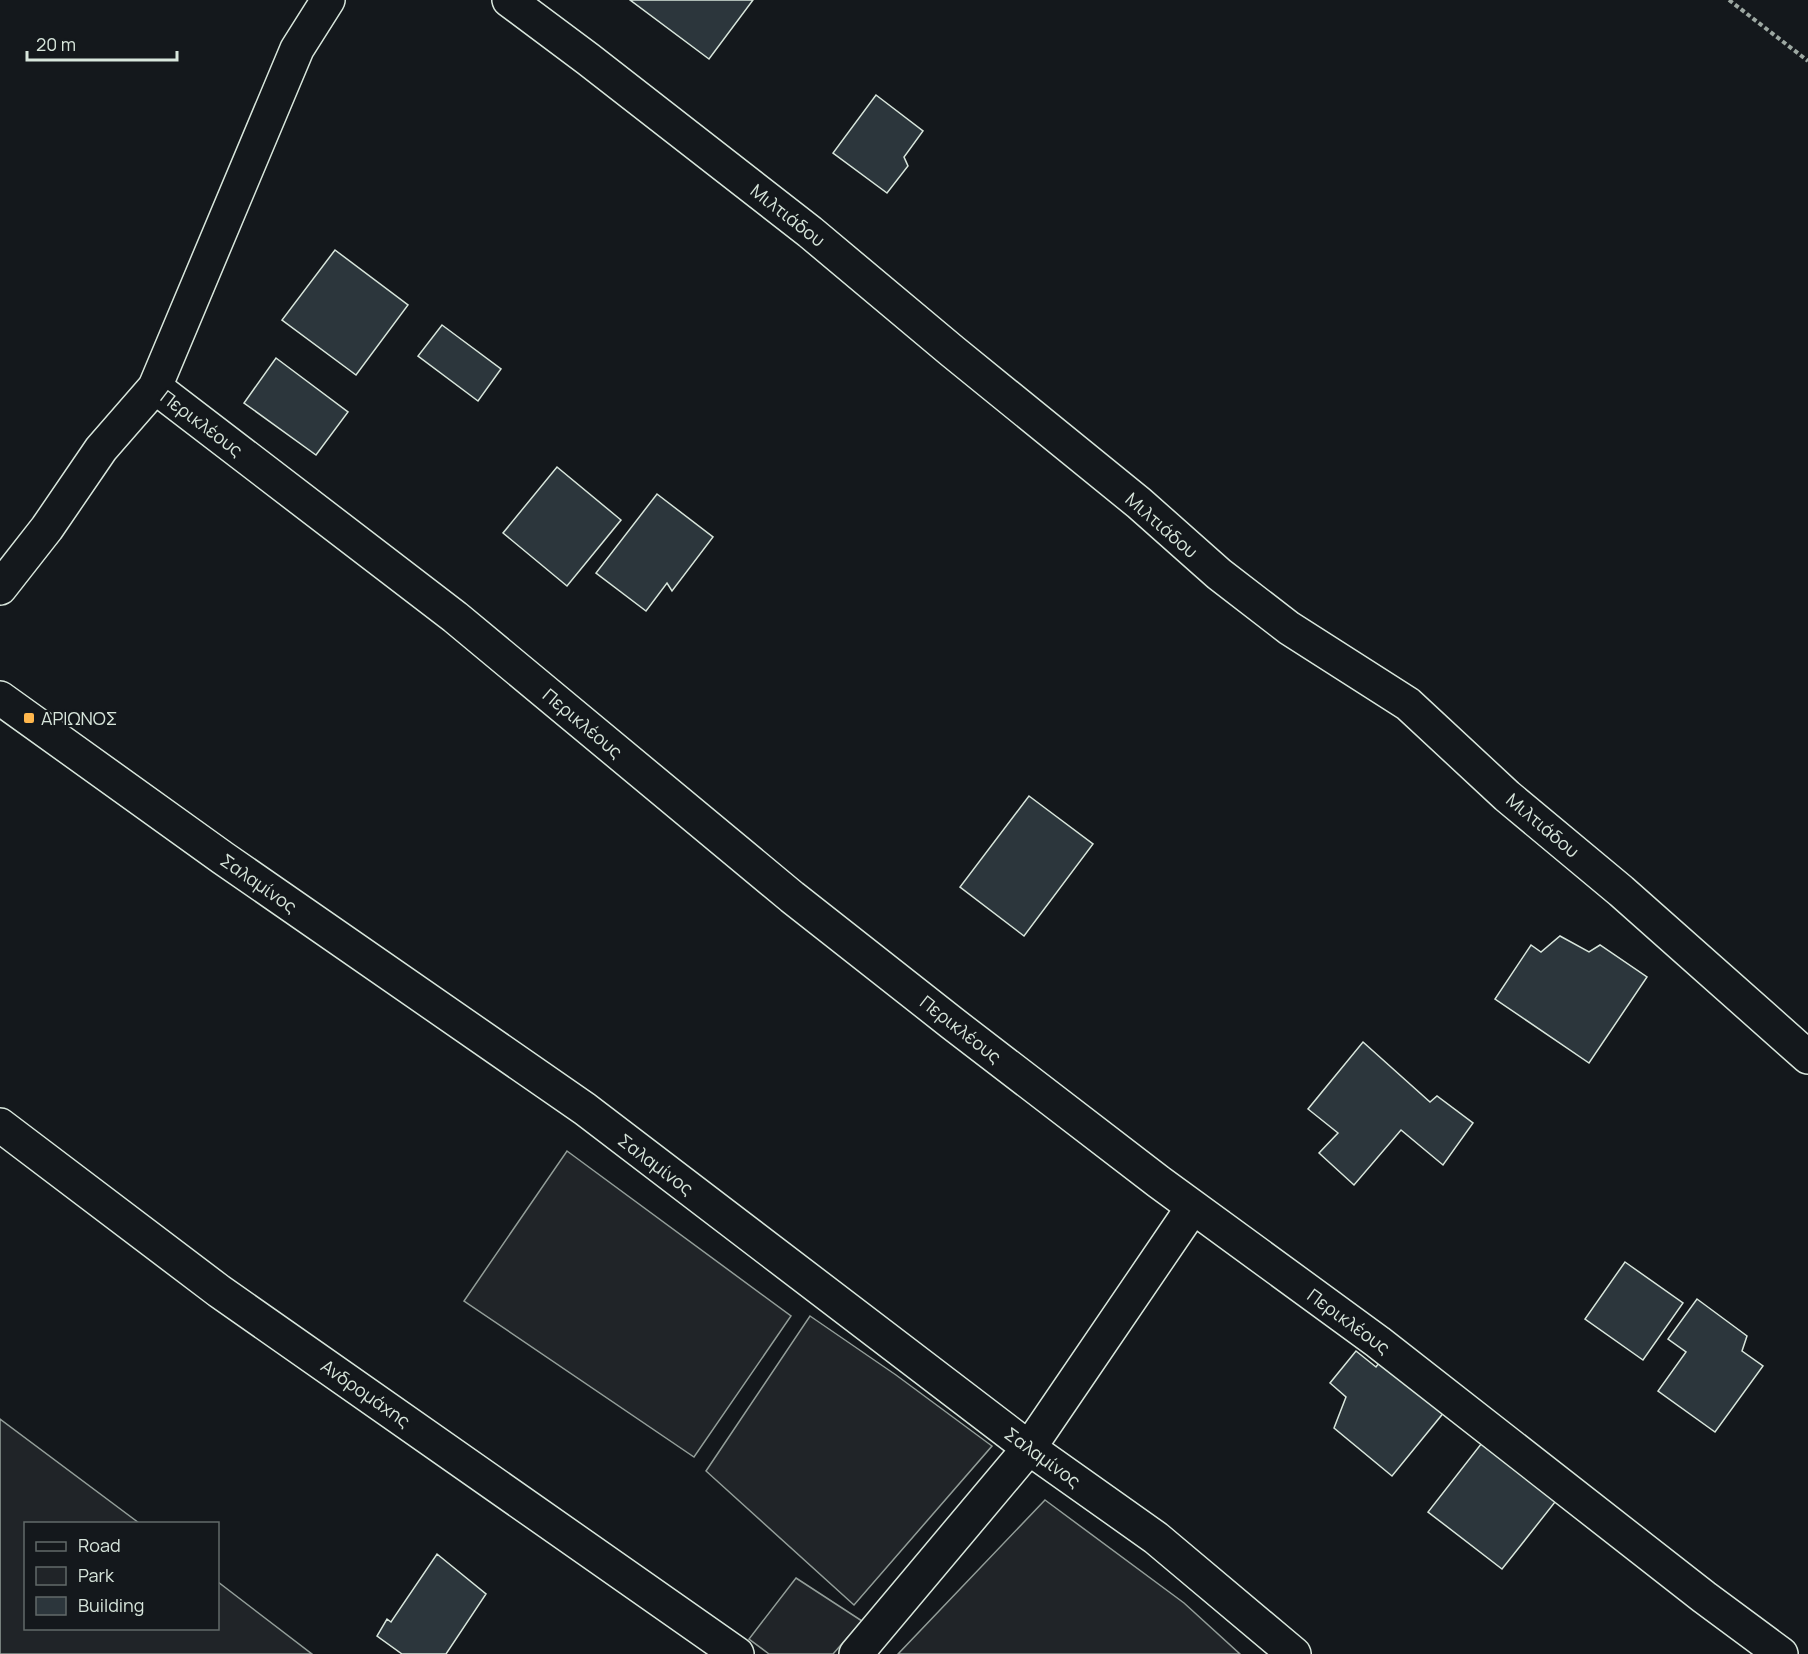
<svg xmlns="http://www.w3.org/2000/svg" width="1808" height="1654" font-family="Manrope,sans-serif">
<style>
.green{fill:#202428;stroke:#939e99;stroke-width:1.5}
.building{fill:#2c363c;stroke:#d8e6dc;stroke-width:1.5}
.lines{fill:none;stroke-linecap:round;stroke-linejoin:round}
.minor-casing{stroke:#d8e6dc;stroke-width:36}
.tertiary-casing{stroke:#d8e6dc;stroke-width:36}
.path{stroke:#9da8a2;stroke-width:4;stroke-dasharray:4.5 3;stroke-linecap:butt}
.minor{stroke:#14181c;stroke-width:33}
.tertiary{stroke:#14181c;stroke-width:33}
.poi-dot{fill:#ffb74d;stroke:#14181c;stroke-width:2}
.labels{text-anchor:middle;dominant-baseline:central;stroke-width:4.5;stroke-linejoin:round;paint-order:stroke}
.street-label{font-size:18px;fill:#d8e6dc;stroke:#14181c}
.poi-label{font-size:18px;fill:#d8e6dc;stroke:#14181c;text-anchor:start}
</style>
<rect width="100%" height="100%" fill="#14181c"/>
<path class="green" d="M567 1151 791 1316 694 1457 464 1301Z
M810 1316 896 1375 992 1446 854 1605 706 1471Z
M0 1419 139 1523 26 1524V1628H218V1582L312 1654H0Z
M1045 1500 1184 1603 1240 1654H898Z
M796 1578 862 1621 833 1654H769L749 1639Z"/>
<path class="building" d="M630 0H753L709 59Z
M876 95 923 131 904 157 908 166 887 193 833 153Z
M335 250 408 305 356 375 282 320Z
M442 325 501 369 478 401 418 356Z
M276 358 348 412 316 455 244 403Z
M557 467 621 520 567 586 503 533Z
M657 494 713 537 672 591 667 583 646 611 596 573Z
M1029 796 1093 844 1024 936 960 887Z
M1560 936 1589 952 1600 945 1647 977 1589 1063 1495 999 1531 945 1541 952Z
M1363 1042 1430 1102 1437 1096 1473 1123 1443 1165 1401 1130 1354 1185 1319 1153 1338 1133 1308 1109Z
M1625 1262 1683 1303 1643 1360 1585 1319Z
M1697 1299 1747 1336 1742 1351 1763 1366 1715 1432 1658 1391 1686 1352 1668 1339Z
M1356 1351 1376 1367 1382 1359 1445 1411 1392 1476 1334 1428 1346 1397 1330 1383Z
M1485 1439 1559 1497 1502 1569 1428 1512Z
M437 1554 486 1594 446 1654H402L377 1636 387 1619 391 1622Z"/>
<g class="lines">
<defs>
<path id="minor" d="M509 0 588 59 810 232 952 351 1139 503 1219 574 1289 628 1408 704 1507 796 1621 891 1808 1057
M155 387 455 617 792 897 952 1023 1159 1182 1378 1342 1704 1597 1781 1654
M0 698 223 858 585 1109 1029 1448 1156 1538 1294 1654
M0 1125 219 1291 737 1654
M856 1654 1029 1448 1193 1207"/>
<path id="tertiary" d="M0 588 47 528 101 449 155 387 297 49 328 0"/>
</defs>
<use href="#minor" class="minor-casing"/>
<use href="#tertiary" class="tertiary-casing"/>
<path class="path" d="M1729 0 1808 61"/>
<use href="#minor" class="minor"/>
<use href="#tertiary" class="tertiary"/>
</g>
<rect class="poi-dot" x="23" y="712" width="12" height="12" rx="3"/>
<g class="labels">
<g class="street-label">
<text transform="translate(788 215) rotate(38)">Μιλτιάδου</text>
<text transform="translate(202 423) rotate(37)">Περικλέους</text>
<text transform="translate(1162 525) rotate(41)">Μιλτιάδου</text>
<text transform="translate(583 723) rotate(40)">Περικλέους</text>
<text transform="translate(1543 825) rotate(40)">Μιλτιάδου</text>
<text transform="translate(259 883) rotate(35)">Σαλαμίνος</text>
<text transform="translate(961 1029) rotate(38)">Περικλέους</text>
<text transform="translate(656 1164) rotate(37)">Σαλαμίνος</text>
<text transform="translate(1349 1321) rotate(36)">Περικλέους</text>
<text transform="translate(366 1393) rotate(35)">Ανδρομάχης</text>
<text transform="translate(1043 1457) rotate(36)">Σαλαμίνος</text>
</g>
<g class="poi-label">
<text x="41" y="718">ΑΡΙΩΝΟΣ</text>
</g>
</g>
<rect x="24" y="1522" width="195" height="108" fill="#14181c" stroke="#626a69" stroke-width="1.5"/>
<rect x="36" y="1542" width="30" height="9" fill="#14181c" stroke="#626a69" stroke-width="1.5"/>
<text x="78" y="1552" font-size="18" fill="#d8e6dc">Road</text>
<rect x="36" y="1567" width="30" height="18" fill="#202428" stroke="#626a69" stroke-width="1.5"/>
<text x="78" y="1582" font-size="18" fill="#d8e6dc">Park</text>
<rect x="36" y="1597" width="30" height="18" fill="#2c363c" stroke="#626a69" stroke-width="1.5"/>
<text x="78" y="1612" font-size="18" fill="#d8e6dc">Building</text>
<path d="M27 51v9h150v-9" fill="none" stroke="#d8e6dc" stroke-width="3"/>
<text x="36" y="51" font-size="18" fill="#d8e6dc" stroke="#14181c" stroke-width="4.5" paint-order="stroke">20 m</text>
</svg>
